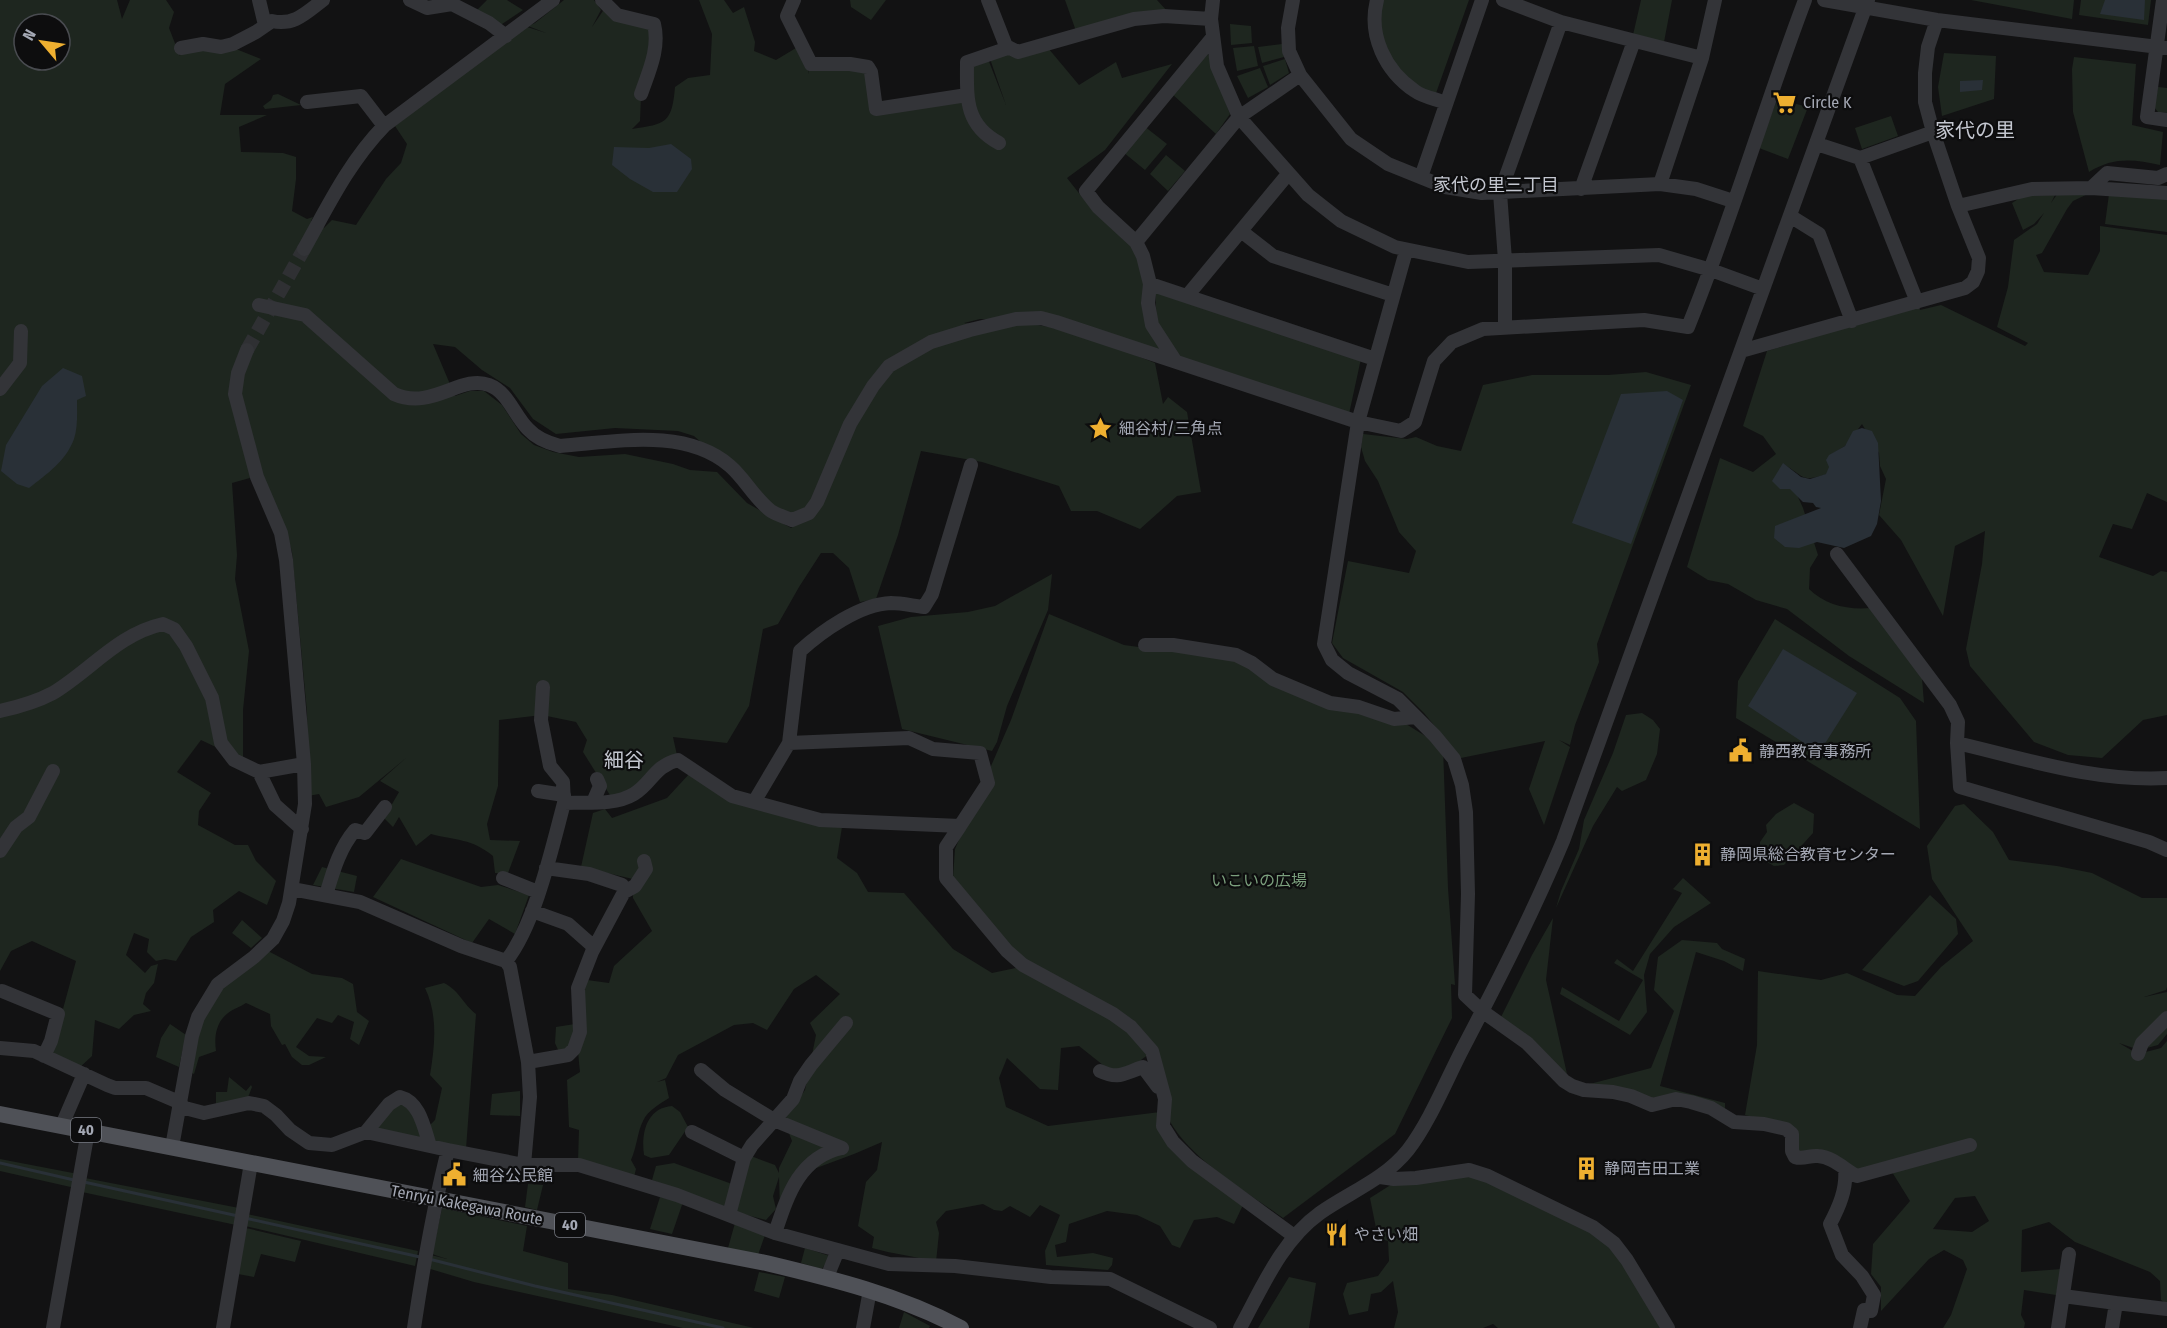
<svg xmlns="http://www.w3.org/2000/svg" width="2167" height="1328" font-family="'Fira Sans Condensed','Noto Sans JP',sans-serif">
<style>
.green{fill:#1e261f;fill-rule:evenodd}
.water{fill:#293037}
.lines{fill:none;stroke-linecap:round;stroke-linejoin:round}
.stream{stroke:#293037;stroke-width:3}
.minor-tunnel{stroke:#2f3033;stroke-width:14;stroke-dasharray:14 7;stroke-linecap:butt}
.minor{stroke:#333438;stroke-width:14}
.major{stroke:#4f5157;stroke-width:16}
.labels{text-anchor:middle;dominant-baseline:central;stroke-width:4.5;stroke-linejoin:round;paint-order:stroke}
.shield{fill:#0d0d0e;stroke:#777a82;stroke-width:1.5}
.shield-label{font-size:15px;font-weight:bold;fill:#a4a8b4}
.poi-label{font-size:16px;fill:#a4a8b4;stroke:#0d0d0e;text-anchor:start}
.park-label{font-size:16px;fill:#7b9f7d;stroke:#0d0d0e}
.street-label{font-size:16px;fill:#a4a8b4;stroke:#0d0d0e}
.neighbourhood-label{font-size:18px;fill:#c4c7d0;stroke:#0d0d0e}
.quarter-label{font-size:20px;fill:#c4c7d0;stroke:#0d0d0e}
</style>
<rect width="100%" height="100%" fill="#121213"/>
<path class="green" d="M0 0H117L122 19 130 0H166L174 12 169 28 180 56 181 48 231 47 261 59 225 84 220 115H267L239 127 241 152 283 153 296 157V179L292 211 307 219 313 217 311 221 324 228 332 220 356 225 386 179 401 163 407 144 395 126 524 26 546 33 528 26 535 23 564 0H594L601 10 592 27 607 5 654 24 641 94 640 121 632 129C666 124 672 123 675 87L688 78 710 75 712 34 699 0H724L733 13 744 7 755 42 754 51 776 60 801 45 809 66 808 74 811 64 868 65 876 109 965 95 970 65 988 59 1006 105 989 56 1048 48 1079 85 1116 62 1122 78 1172 64 1105 150 1067 178 1082 197 1136 242 1157 328 1155 286 1362 354 1349 414 1163 357 1125 351 1155 363 1163 404 1168 397 1187 412 1201 492 1177 496 1140 529 1097 511H1071L1059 486 982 462 921 451 898 535 876 599 860 602 849 568 833 553H821L799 587 778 624 763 629 749 706 727 743 673 737 678 760 613 800 583 752 587 740 576 722 542 715 499 720 498 786 487 824 490 840 520 841 508 873H495L493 856C471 838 457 841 431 834L416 846 399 817 393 827 384 818 399 792 380 781 406 758 359 797 326 807 319 794 308 796 307 712 292 552 286 532 260 475 232 483 237 555 235 579 249 651 243 710V760L201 740 177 772 211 793 199 811 198 825 235 845H248L256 861 276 881 267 905 239 891 213 910 214 922 191 937 176 961 165 959 156 961 147 952 149 939 134 933 126 955 145 973 151 966 158 964 154 983 146 993 143 1004 151 1011 134 1015 119 1029 95 1020 92 1056 78 1069 50 1057 76 961 32 941 11 951 0 971ZM24 24H60V60H24ZM980 319 1056 322 1083 332 1030 324 986 326 964 323ZM433 344 455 347 482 370 510 388 533 419 556 434 615 428 678 431 694 436 784 517 816 508 791 528 747 503 717 472 690 470 673 464 625 454 579 457 553 452 534 445 521 434 502 405 484 391H470L455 396Z
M487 0H507L523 10 499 26 474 13Z
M850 0H886L871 20 851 7Z
M1065 0H1157L1168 12 1076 31Z
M1377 0H1469L1435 96 1417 92 1386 60Z
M1641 0H1672L1664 42 1633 35Z
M1971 0H2074L2072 19Z
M2081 0H2151L2148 25 2079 15Z
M1230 24 1251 26 1252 43 1231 45Z
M1282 44 1284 57 1262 63 1258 47Z
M1254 46 1258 66 1237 71 1233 48Z
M1204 53 1208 54 1230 114 1216 134 1171 93Z
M1944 53 1996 56 1994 99 1942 116 1938 87Z
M2074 57 2136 64 2132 125 2163 132 2160 165C2133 159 2113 157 2089 172L2073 112 2072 69Z
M1285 59 1289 73 1270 85 1263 66Z
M1260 68 1268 87 1248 98 1237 76Z
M2158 87 2167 88V113L2158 112 2154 107Z
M278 94 301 105 265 109 263 106 271 100 273 95Z
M1777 99 1808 107 1788 159 1759 148Z
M1891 116 1898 136 1862 149 1855 128Z
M1144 126 1167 144 1145 170 1123 152Z
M1166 155 1185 171 1168 191 1150 174Z
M2092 192 2073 201 2067 209 2042 253 2036 255 2044 272 2088 275 2100 251V226L2167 235V502L2147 493 2132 529 2113 524 2099 557 2153 576 2161 571 2167 572V715L2143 720 2102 758 2068 755 2034 742 1970 666 1966 649 1982 564 1985 531 1955 546 1943 616 1901 540 1879 515 1886 479 1880 466 1879 453 1862 424 1845 446 1832 454 1827 460 1830 467 1827 474C1800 483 1805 476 1783 464L1803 508 1818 555 1810 568 1809 589C1825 605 1848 610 1870 608L1921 666 1924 703 1849 656 1787 609 1756 600 1728 584 1708 580 1687 567 1720 458 1753 472 1776 454 1763 436 1743 426 1767 351 1855 324 1917 302 1920 310 1941 305 2025 346 2028 343 1997 327 2008 287 2014 240 2037 224 2044 213 2034 224 2023 230 2012 203 2023 196 2055 195 2051 203 2058 193Z
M2109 194 2167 198V232L2105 224Z
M1646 372 1691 385 1597 644 1599 662 1575 725 1570 745 1559 740 1570 747 1544 825 1529 789 1545 741 1461 758 1424 713 1403 692 1343 658 1332 643 1348 561 1409 573 1416 551 1399 532 1378 481 1365 461 1361 447 1363 434 1407 439 1416 437 1437 446 1461 451 1483 385 1532 375H1608Z
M1052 574 1048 610 1007 706 997 742 992 751 902 729 878 626 911 617 968 612 995 606Z
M1049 614 1124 645 1153 649 1211 653 1251 667 1276 687 1398 719 1443 747 1448 888 1455 985 1451 984 1452 1018 1395 1134 1283 1218C1246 1191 1192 1161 1169 1120 1160 1103 1155 1073 1149 1054L1125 1072 1108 1069 1079 1046 1061 1048 1058 1090 1040 1089 1007 1058 999 1078 1006 1107 1048 1126 1160 1112 1174 1142 1243 1205 1234 1224 1217 1217 1194 1220 1180 1248 1172 1245 1160 1226 1137 1215 1107 1211 1069 1224 1066 1242 1055 1245 1057 1257 1093 1253 1113 1258 1112 1265 1108 1270 1046 1265 1045 1251 1060 1215 1040 1205 1030 1217 1010 1206 1002 1211 994 1210 983 1204 946 1211 936 1222 939 1233 936 1262C914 1256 893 1254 872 1248L874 1237 858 1226 866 1182 877 1170 882 1142 854 1154 803 1173 780 1210 779 1177 773 1196 776 1209 766 1220 735 1212 751 1156 775 1165 779 1173V1168L792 1141 784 1120 805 1090 816 1035 810 1023 840 994 816 975 794 989 767 1030 753 1023 734 1025 678 1055 666 1078 657 1082 665 1080 669 1098C660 1104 648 1110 643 1121 637 1133 637 1147 631 1160L636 1169 634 1177 578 1161 579 1130 569 1127 567 1080 580 1072C576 1039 578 1013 587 980L609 983 614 966 652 931 633 898V879L581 867 593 813 605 809 612 818 667 798 690 773 730 797 842 827 837 858 857 873 868 892 904 893 953 949 992 973 1020 967 1113 1014 1143 1040 1133 1020 1080 989 1024 963 953 877 955 849 1011 720Z
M1775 619 1900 698 1916 721 1920 829 1736 718 1738 681Z
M1642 713 1653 720 1660 729 1657 754 1646 780 1622 791 1617 787 1593 826 1556 908 1561 891 1579 849 1584 820 1613 753 1626 715Z
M1794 803 1814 814 1813 833 1784 865 1774 866 1760 858V842L1767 832 1766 825 1776 814Z
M1964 804 1993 832 2009 860 2057 866 2092 873 2142 898H2167V987L2166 990 2144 997 2167 992V1034L2158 1045 2139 1050 2119 1043 2138 1054 2161 1048 2167 1041V1305L2161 1300 2160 1281 2150 1272 2075 1242 2049 1222 2022 1230 2021 1272 2062 1269 2056 1295 2024 1290 2021 1315 2025 1323 2024 1328H1943L1951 1315 1967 1269 1963 1260 1944 1250 1929 1259 1881 1311V1287L1871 1274 1873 1244 1910 1201 1892 1172 1857 1176 1835 1163 1800 1159 1792 1127 1745 1115 1757 1045 1758 971 1821 980 1847 973 1897 995 1915 996 1941 967 1973 941 1932 879 1927 846 1955 806ZM1975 1196 1989 1221 1972 1232 1933 1229 1955 1198Z
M401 859 481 887 498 885 529 895 515 934 489 919 472 943 373 897Z
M322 867 357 876 354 892 313 885Z
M1683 878 1711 903 1674 927 1650 954 1644 975 1647 1012 1630 1035 1560 994 1562 987 1619 1021 1643 980 1614 963 1617 959 1633 971 1682 893 1673 889Z
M1930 895 1956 919 1958 934 1918 981 1904 986 1862 970Z
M1553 918 1546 980 1567 1074 1500 1019 1532 955Z
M242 920 262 938 251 948 232 933Z
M1682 940 1717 943 1722 949 1745 959 1743 971 1724 961 1696 952 1660 1086 1725 1103V1113L1710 1103 1653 1105 1582 1086 1651 1068 1674 1011 1654 990 1658 957Z
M268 951 312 974 342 978 353 984 357 1012 369 1021 359 1045 350 1039 354 1022 338 1015 332 1023 317 1018 296 1047 309 1056 326 1057 309 1065H302L292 1057 285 1044 282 1045 271 1026 270 1014 246 1003C240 1007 233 1009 228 1013 216 1022 214 1037 216 1051L199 1057 194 1074 192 1073 197 1024 215 993Z
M444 983C460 991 462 1003 476 1014L466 1149 433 1143 430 1125 435 1120 442 1088 430 1075C435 1045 438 1015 425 988Z
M170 1024 189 1037 183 1048 179 1067 156 1057 161 1038Z
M575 1024 574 1051 559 1052 555 1043 556 1027Z
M229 1077 246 1091 251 1085 252 1087 247 1100 216 1106V1092H227Z
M520 1091V1116L490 1115 492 1094Z
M406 1102 426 1144 373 1132 389 1107Z
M672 1106 680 1112 688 1127 669 1155 651 1158 644 1155C641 1134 646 1108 672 1106Z
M0 1159 78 1174 75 1188 0 1171Z
M674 1163 732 1184 725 1208 652 1180 656 1166Z
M1469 1170 1611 1240 1667 1328H1498L1493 1324 1483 1328H1394L1398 1312 1393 1281 1381 1292 1371 1294 1368 1311 1349 1315 1343 1294 1347 1283 1378 1276 1389 1261 1388 1241 1378 1238 1370 1198 1397 1181Z
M85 1178 239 1208 236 1225 82 1192Z
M528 1184 543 1185 537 1210 525 1207Z
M660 1197 683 1202 672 1234 650 1229Z
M442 1208 527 1226 523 1251 568 1263V1289L612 1295 754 1328H683L474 1282 427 1268 431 1255 447 1259 432 1254Z
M247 1214 418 1251 415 1266 245 1226Z
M735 1223 765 1235 758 1255 728 1248Z
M246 1228 301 1241 295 1262 261 1254 254 1277 238 1274Z
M805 1248 830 1256 822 1269 801 1263Z
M759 1272 785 1277 779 1298 754 1291Z
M1289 1277 1316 1283 1309 1328H1258Z
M904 1312 930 1326 929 1328H899Z"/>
<path class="water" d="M2105 0H2145L2144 20 2100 14Z
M1983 80 1982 90 1960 92V81Z
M671 144 691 159 692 169 677 192H653L630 179 612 165 614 147 649 148Z
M63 368 82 376 86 396 77 400C77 412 78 427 74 439 66 461 47 474 29 488L17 484 1 471 6 445 42 386Z
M1667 391 1683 400 1631 544 1572 523 1621 394Z
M1862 428 1872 431 1878 443 1881 501 1877 524 1871 536 1844 548 1817 542 1799 548 1785 547 1774 538 1775 526 1821 508 1816 507 1813 503 1803 502 1790 489H1780L1772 481 1783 463 1801 477 1810 479 1826 474 1829 467 1826 460 1829 455 1845 446 1853 431Z
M1783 649 1857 693 1819 753 1748 706Z"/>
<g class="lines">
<path class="stream" d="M0 1163 74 1180
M84 1182 238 1216
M245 1218 420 1257
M429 1259 535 1286 723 1328"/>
<path class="minor-tunnel" d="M247 350 304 249"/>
<path class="minor" d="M259 0 265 25
M410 0 427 8 452 4 489 23 506 36
M602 0 617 15 654 24C660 48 649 71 641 94
M794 0 787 16 811 64H850L868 67 871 72 876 109 967 95
M988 0 1006 46 1018 52 1134 19 1164 16 1211 19
M1213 0 1211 19 1217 66 1239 117 1308 195 1341 221 1395 247 1468 262 1659 255 1711 270 1763 289
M1293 0 1288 28 1289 51 1300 75 1351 139 1388 164 1445 187 1482 193 1660 184 1696 189 1733 201
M1377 0C1368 35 1385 71 1415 91 1423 97 1436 99 1446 103
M1503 0 1561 22 1702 58
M1824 0 1937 20 2167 48
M2163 0 2147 117 2167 120
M181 48 203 44 221 47 233 44 256 32 272 21C294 26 306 13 323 0
M307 102 361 96 384 126
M999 143C964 124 967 97 967 62L1008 48
M1817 144 1860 158 1933 132
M1860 158 1917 302
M1421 177 1482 0
M1660 184 1702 58 1715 0
M2091 188 2167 193
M1581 189 1634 41
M1958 206 2032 189 2091 188 2107 173 2158 178 2167 174
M1790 216 1819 234 1852 321
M1241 231 1273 256 1393 295
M1136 242 1239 117 1300 75
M304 249C328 206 349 162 384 126L553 0
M1406 251 1358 422 1324 644 1332 660 1348 673 1398 699 1435 736 1454 759 1462 785 1466 812 1468 894 1465 995 1482 1011 1527 1043 1564 1081 1572 1086 1584 1090 1613 1092 1631 1096 1652 1105 1676 1099 1691 1102 1711 1108 1734 1122 1764 1124 1786 1129 1792 1134V1151L1795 1157C1804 1160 1809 1155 1818 1156 1833 1157 1845 1170 1857 1176L1970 1145
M1150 284 1375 359
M1187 296 1288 174
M259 305 305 315 394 394C432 411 461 374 489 385 508 392 514 415 528 429 537 439 548 443 560 446 615 442 685 427 730 466 745 479 755 499 771 511 777 515 785 517 792 520L809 513 817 502 850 424 873 386 889 366 931 342 970 330 1016 319 1041 318 1056 322 1358 422 1401 431 1415 422 1434 361 1452 342 1483 329 1644 320 1688 327C1732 219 1764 108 1805 0
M1505 328V260L1500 193 1561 22
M1741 351 1965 288 1973 282 1978 271 1979 258 1958 206 1933 132 1925 102V73L1928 47 1937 20
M1176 362 1152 325 1148 303 1150 284 1143 256 1136 242 1098 207 1086 191 1213 37
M0 389 20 363 21 331
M1837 554 1950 705 1958 722 1957 743 1960 787 2149 842 2167 850
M1145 645H1173L1236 655 1252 663 1273 679 1330 703 1359 707 1394 719 1416 717
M543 687 541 720 550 766 563 782 564 803
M0 711C18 707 36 702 53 693 91 670 118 634 163 624L174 629 186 646 212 698 221 743 234 760 259 772 304 764
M789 743 909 738 933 749 980 753 988 783 960 826
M1957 743C2025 759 2096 782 2167 778
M259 772 275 805 302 829
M538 791 564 795
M593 802 600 786 597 779
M754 802 789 743 800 651C822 631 860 604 891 603 902 603 914 606 924 607L932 594 971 465
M0 851 16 827 29 817 53 771
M503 878 538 892
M292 889 360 902 461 946 506 961 510 967 528 1062 530 1097 524 1165
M624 892 635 886 646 869 644 861
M326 895C333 872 339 849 355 830L365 833 385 807
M532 911 568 924 594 947
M506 961C535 925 552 848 564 803 586 802 614 806 634 794 652 783 654 766 678 760L732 796 820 820 960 826 946 847V878L1007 951 1023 965 1113 1014 1131 1027 1152 1051 1165 1099 1163 1126 1173 1142 1192 1161 1294 1236
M2 991 58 1014 51 1041 44 1056
M0 1048 34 1051 107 1085 115 1088H146L181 1103
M2138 1054 2142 1043 2167 1018
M528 1062 568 1055 574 1049 580 1032 578 988 592 952 624 892 622 885 589 874 546 868
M701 1070 725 1090 774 1120 842 1148
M1100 1071C1119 1080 1124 1073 1143 1067L1158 1087
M181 1107 204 1113 249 1103 264 1106 276 1115 290 1130 309 1143 332 1145 366 1132 448 1150 524 1165H579L677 1195 775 1233 889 1264 955 1266 1051 1277 1110 1279 1210 1328
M62 1125 84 1074
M366 1132 389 1104 400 1097C420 1102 424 1128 430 1146
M692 1132 744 1158
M172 1147 192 1036 198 1017 218 984 254 957 273 939 283 921 289 903 305 804 304 764 286 560 281 533 257 477 235 394 238 373 247 350
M1845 1169C1847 1189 1839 1207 1830 1224L1842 1255 1862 1276 1874 1295 1871 1311 1864 1310 1860 1328
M1380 1177 1394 1179 1416 1178 1469 1170 1488 1176 1593 1227 1614 1243 1627 1260 1668 1328
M729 1215 744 1158 752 1145 793 1099 800 1081 811 1065 846 1023
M775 1233C787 1197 799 1157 842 1148
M827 1277 838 1250
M2063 1296 2116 1303
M53 1328 88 1131
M223 1328 251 1163
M414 1328C423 1268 433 1209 448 1150
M863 1328 870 1290
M1240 1328C1262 1288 1281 1241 1320 1213 1350 1192 1385 1179 1408 1150 1429 1123 1446 1081 1462 1050 1498 981 1533 913 1563 841L1868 0
M2058 1328 2069 1254
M2112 1328 2116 1303 2167 1309"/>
<path class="major" d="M0 1114 766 1263C833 1279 899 1295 961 1328"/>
</g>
<defs>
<symbol id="supermarket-bare" viewBox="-9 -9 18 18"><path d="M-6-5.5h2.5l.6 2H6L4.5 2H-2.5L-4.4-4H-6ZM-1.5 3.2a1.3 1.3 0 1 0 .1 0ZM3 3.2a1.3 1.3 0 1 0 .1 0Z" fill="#eeaf30" stroke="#0d0d0e" stroke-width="2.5" paint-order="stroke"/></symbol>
<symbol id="sight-bare" viewBox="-9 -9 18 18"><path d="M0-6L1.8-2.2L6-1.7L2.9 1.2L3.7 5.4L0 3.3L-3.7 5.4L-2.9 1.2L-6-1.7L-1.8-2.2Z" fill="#eeaf30" stroke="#0d0d0e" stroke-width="2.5" paint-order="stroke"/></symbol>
<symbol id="civic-bare" viewBox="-9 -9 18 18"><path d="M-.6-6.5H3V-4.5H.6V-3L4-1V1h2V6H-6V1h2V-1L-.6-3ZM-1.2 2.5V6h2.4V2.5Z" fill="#eeaf30" stroke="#0d0d0e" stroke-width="2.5" paint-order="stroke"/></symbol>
<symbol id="building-bare" viewBox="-9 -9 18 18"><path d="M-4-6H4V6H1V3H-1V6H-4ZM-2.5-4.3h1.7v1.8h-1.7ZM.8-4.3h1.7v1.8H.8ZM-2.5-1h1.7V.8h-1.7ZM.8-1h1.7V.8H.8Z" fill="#eeaf30" stroke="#0d0d0e" stroke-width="2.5" paint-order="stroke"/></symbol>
<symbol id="restaurant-bare" viewBox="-9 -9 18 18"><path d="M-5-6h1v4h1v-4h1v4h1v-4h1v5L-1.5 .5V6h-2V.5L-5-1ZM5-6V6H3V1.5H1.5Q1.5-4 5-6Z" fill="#eeaf30" stroke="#0d0d0e" stroke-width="2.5" paint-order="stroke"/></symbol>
</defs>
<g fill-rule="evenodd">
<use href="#supermarket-bare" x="1768" y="86" width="33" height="33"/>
<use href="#sight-bare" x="1084" y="412" width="33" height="33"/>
<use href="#civic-bare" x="1724" y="734" width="33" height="33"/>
<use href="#building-bare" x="1686" y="838" width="33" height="33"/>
<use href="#building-bare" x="1570" y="1152" width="33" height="33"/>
<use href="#civic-bare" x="438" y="1158" width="33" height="33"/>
<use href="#restaurant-bare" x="1320" y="1218" width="33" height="33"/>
</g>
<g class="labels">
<g class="shield">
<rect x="71" y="1118" width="30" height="24" rx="4.5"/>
<rect x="555" y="1213" width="30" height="24" rx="4.5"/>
</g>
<g class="shield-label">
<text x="86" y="1130">40</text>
<text x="570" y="1225">40</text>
</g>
<g class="poi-label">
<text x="1803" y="102">Circle K</text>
<text x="1119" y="428">細谷村/三角点</text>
<text x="1759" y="751">静西教育事務所</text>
<text x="1720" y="854">静岡県総合教育センター</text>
<text x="1604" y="1168">静岡吉田工業</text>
<text x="473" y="1175">細谷公民館</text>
<text x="1354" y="1234">やさい畑</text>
</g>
<g class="park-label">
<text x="1259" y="880">いこいの広場</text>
</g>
<g class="street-label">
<text transform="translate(467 1205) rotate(11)">Tenryū Kakegawa Route</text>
</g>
<g class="neighbourhood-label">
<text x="1496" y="185">家代の里三丁目</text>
</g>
<g class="quarter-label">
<text x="1975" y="130">家代の里</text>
<text x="624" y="760">細谷</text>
</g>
</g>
<g transform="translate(42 42) rotate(299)"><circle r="28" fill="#0d0d0e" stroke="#494b50" stroke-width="1.5"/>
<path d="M0-4.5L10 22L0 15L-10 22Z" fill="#eeaf30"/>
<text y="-9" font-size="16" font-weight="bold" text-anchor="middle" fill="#a4a8b4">N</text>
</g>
</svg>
